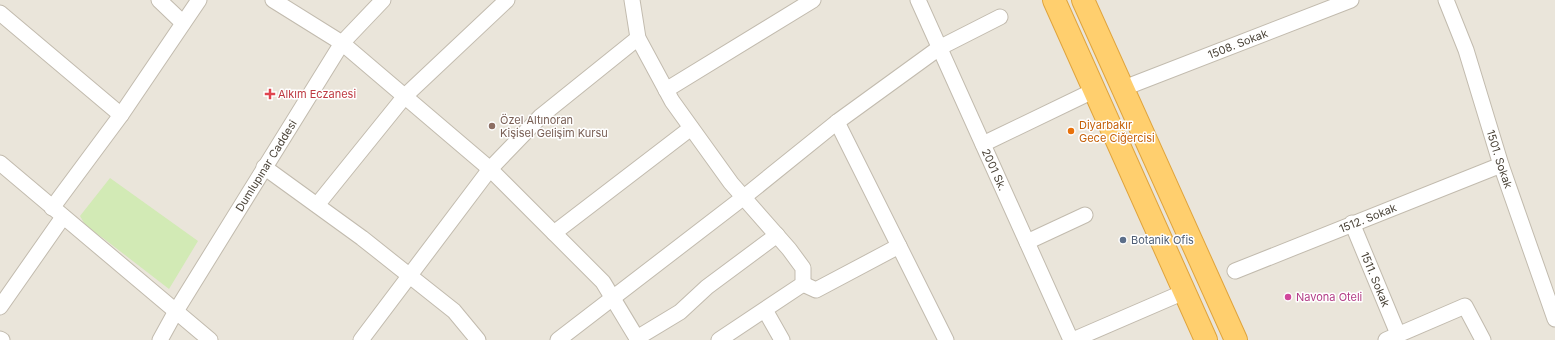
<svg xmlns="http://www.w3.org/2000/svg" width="1555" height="340" viewBox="0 0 1555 340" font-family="Inter,sans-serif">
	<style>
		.residential { fill: #eae5da }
		.green { fill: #d2eab5 }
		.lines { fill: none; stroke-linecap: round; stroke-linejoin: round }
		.street-casing { stroke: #c2bbae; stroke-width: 17 }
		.highway-casing { stroke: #e0a43c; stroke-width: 24 }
		.street { stroke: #fff; stroke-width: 15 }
		.highway { stroke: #ffcf6e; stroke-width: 22 }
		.health-dot { fill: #e0444e; stroke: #fff; stroke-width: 1.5 }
		.education-dot { fill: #8d6e63; stroke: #fff; stroke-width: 1.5 }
		.food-dot { fill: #e8710a; stroke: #fff; stroke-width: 1.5 }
		.service-dot { fill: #5c6f8a; stroke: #fff; stroke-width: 1.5 }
		.hotel-dot { fill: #d1479c; stroke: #fff; stroke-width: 1.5 }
		.labels { text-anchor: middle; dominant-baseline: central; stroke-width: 3; stroke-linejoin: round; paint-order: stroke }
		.street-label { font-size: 11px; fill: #4b4439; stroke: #fff }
		.health-label { font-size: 11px; fill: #be3a42; stroke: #fff; text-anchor: start }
		.education-label { font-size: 11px; fill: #785e54; stroke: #fff; text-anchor: start }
		.food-label { font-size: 11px; fill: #c56008; stroke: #fff; text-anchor: start }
		.service-label { font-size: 11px; fill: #4e5e75; stroke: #fff; text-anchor: start }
		.hotel-label { font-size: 11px; fill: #b23c85; stroke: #fff; text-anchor: start }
	</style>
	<rect width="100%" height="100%" fill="#f6f3ec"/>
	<rect class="residential" x="0" y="0" width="1555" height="340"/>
	<polygon class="green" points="110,178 198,241 169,289 103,238 87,228 80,216"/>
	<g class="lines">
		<defs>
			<g id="street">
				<polyline points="159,0 183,23"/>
				<polyline points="273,0 342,43 490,169 603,282 638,340"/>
				<polyline points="632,0 638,38 672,101 731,183 789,249 803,268 803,284 719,340"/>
				<path id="s1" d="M918,0L1071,340"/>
				<path id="s2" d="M1446,0L1466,50L1501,165L1555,319"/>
				<polyline points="0,13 121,115"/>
				<path id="s3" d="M1124,88L1351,0"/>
				<polyline points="666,90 813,0"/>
				<polyline points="837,122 946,340"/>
				<polyline points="983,144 1095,90"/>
				<polyline points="0,163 210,340"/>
				<polyline points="264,167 362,238 454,311 478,340"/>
				<polyline points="317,205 405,96 507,0"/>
				<polyline points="52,208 121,115 199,0"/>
				<path id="s4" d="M1352,223L1398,334"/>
				<polyline points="554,233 691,128"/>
				<polyline points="1027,242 1085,215"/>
				<path id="s5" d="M1235,271L1501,165"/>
				<polyline points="803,284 816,290 899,246"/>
				<polyline points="0,307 63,217"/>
				<polyline points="765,310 782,340"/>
				<polyline points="637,338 680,312 707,287 777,235"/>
				<polyline points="0,339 2,340"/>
				<path id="s6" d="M160,340L176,311L342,43L383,0"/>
				<polyline points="361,340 490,169 541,116 638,38"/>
				<polyline points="558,340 744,197 837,122 939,48 1000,17"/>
				<polyline points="1073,340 1184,292"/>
				<polyline points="1386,340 1465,306 1483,340"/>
			</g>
			<g id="highway">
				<polyline points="1054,0 1206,340"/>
				<polyline points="1083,0 1236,340"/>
			</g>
		</defs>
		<use href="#street" class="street-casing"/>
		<use href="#highway" class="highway-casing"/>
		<use href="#street" class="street"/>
		<use href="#highway" class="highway"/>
	</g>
	<path class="health-dot" d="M268 88h4v4h4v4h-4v4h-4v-4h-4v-4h4z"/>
	<circle class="education-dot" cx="492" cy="126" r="4"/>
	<circle class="food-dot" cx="1071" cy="131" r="4"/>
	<circle class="service-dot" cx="1123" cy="240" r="4"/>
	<circle class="hotel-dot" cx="1288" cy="297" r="4"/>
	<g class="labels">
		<g class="street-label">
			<text stroke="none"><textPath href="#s3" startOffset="122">1508. Sokak</textPath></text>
			<text stroke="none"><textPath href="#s2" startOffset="168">1501. Sokak</textPath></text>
			<text stroke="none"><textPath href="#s6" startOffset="204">Dumlupınar Caddesi</textPath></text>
			<text stroke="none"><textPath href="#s1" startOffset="186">2001 Sk.</textPath></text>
			<text stroke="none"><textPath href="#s5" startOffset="143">1512. Sokak</textPath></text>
			<text stroke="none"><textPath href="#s4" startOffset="61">1511. Sokak</textPath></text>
		</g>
		<g class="health-label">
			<text x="278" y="94">Alkım Eczanesi</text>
		</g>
		<g class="education-label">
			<text x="500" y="120">Özel Altınoran<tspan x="500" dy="13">Kişisel Gelişim Kursu</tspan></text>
		</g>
		<g class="food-label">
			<text x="1079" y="125">Diyarbakır<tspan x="1079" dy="13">Gece Ciğercisi</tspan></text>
		</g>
		<g class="service-label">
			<text x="1131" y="240">Botanik Ofis</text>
		</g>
		<g class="hotel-label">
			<text x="1296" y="297">Navona Oteli</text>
		</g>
	</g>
</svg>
